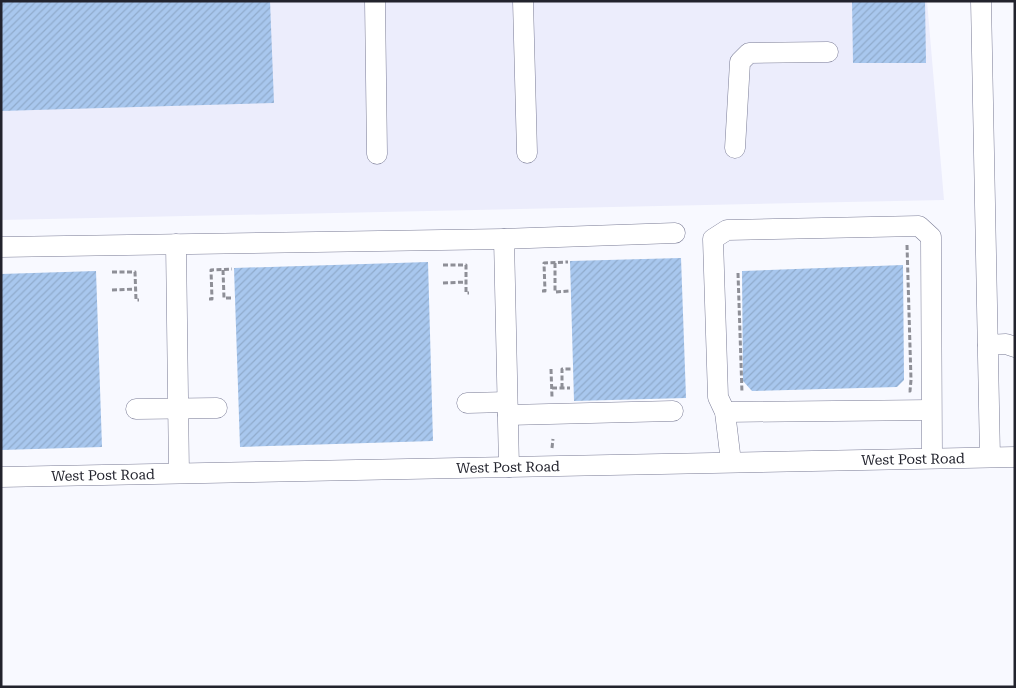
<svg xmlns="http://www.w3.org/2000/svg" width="1016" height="688" viewBox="0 0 1016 688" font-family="'Roboto Serif',serif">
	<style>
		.built { fill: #ecedfc }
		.building { fill: url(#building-hatch) }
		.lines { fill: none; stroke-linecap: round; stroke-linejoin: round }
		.minor-casing { stroke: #7a7c96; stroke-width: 21 }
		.path { stroke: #8e8f97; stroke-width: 3; stroke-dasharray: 5 2.5; stroke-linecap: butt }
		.minor { stroke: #fff; stroke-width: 20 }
		.labels { text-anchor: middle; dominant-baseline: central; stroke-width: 4; stroke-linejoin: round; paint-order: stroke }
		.street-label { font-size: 14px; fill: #22232d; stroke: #fff }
	</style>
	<defs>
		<pattern id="building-hatch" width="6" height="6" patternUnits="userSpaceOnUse" patternTransform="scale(1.25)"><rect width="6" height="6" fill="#a8c7ee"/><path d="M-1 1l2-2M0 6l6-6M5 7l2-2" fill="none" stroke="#90abcc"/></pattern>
	</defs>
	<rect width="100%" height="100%" fill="#f8f9ff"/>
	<polygon class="built" points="1,1 927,1 944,200 1,220"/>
	<g class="building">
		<polygon points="1,1 270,1 274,103 1,111"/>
		<polygon points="852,1 925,1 926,63 853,63"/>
		<polygon points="681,258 686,398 574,401 570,261"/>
		<polygon points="428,262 433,441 240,447 234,268"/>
		<polygon points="903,265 904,380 897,387 752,391 743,381 742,271"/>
		<polygon points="96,271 102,447 1,450 1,274"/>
	</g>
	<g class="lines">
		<defs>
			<g id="minor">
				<polyline points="375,1 377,154"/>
				<polyline points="523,1 527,153"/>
				<polyline points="981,1 990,457"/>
				<polyline points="735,148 740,62 749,53 828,52"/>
				<polyline points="504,239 509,467"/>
				<polyline points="176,244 179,473"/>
				<polyline points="1,247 504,239 675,233"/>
				<polyline points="988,345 1006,344 1015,347"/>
				<polyline points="467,403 507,402"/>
				<polyline points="136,409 217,408"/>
				<polyline points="725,412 931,410"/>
				<polyline points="508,415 673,411"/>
				<polyline points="731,462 725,412 718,397 713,239 727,230 919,226 931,237 932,458"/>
				<polyline points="1,477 1015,457"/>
			</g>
		</defs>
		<use href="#minor" class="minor-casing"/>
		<g class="path">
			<polyline points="907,245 911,380 910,391 907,391"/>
			<polyline points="555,263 555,292 569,291"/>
			<polyline points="443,265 466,265 466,293 469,293"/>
			<polyline points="223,270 224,298 233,298"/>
			<polyline points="112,272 135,272 136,300 139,300"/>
			<polyline points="738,273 742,393"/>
			<polyline points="443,283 466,282"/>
			<polyline points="112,290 136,289"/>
			<polyline points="542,291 545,291 544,263 568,262"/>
			<polyline points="209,299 212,299 211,270 232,269"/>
			<polyline points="551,369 552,397"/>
			<polyline points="552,388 570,388"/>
			<polyline points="562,388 562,369 571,369"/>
			<polyline points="552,448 553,439"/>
		</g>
		<use href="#minor" class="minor"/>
	</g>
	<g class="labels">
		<g class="street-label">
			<text transform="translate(913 459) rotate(-1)">West Post Road</text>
			<text transform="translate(508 467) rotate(-1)">West Post Road</text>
			<text transform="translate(103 475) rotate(-1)">West Post Road</text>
		</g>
	</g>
	<rect width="1016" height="688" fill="none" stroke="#22232d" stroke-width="5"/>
</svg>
